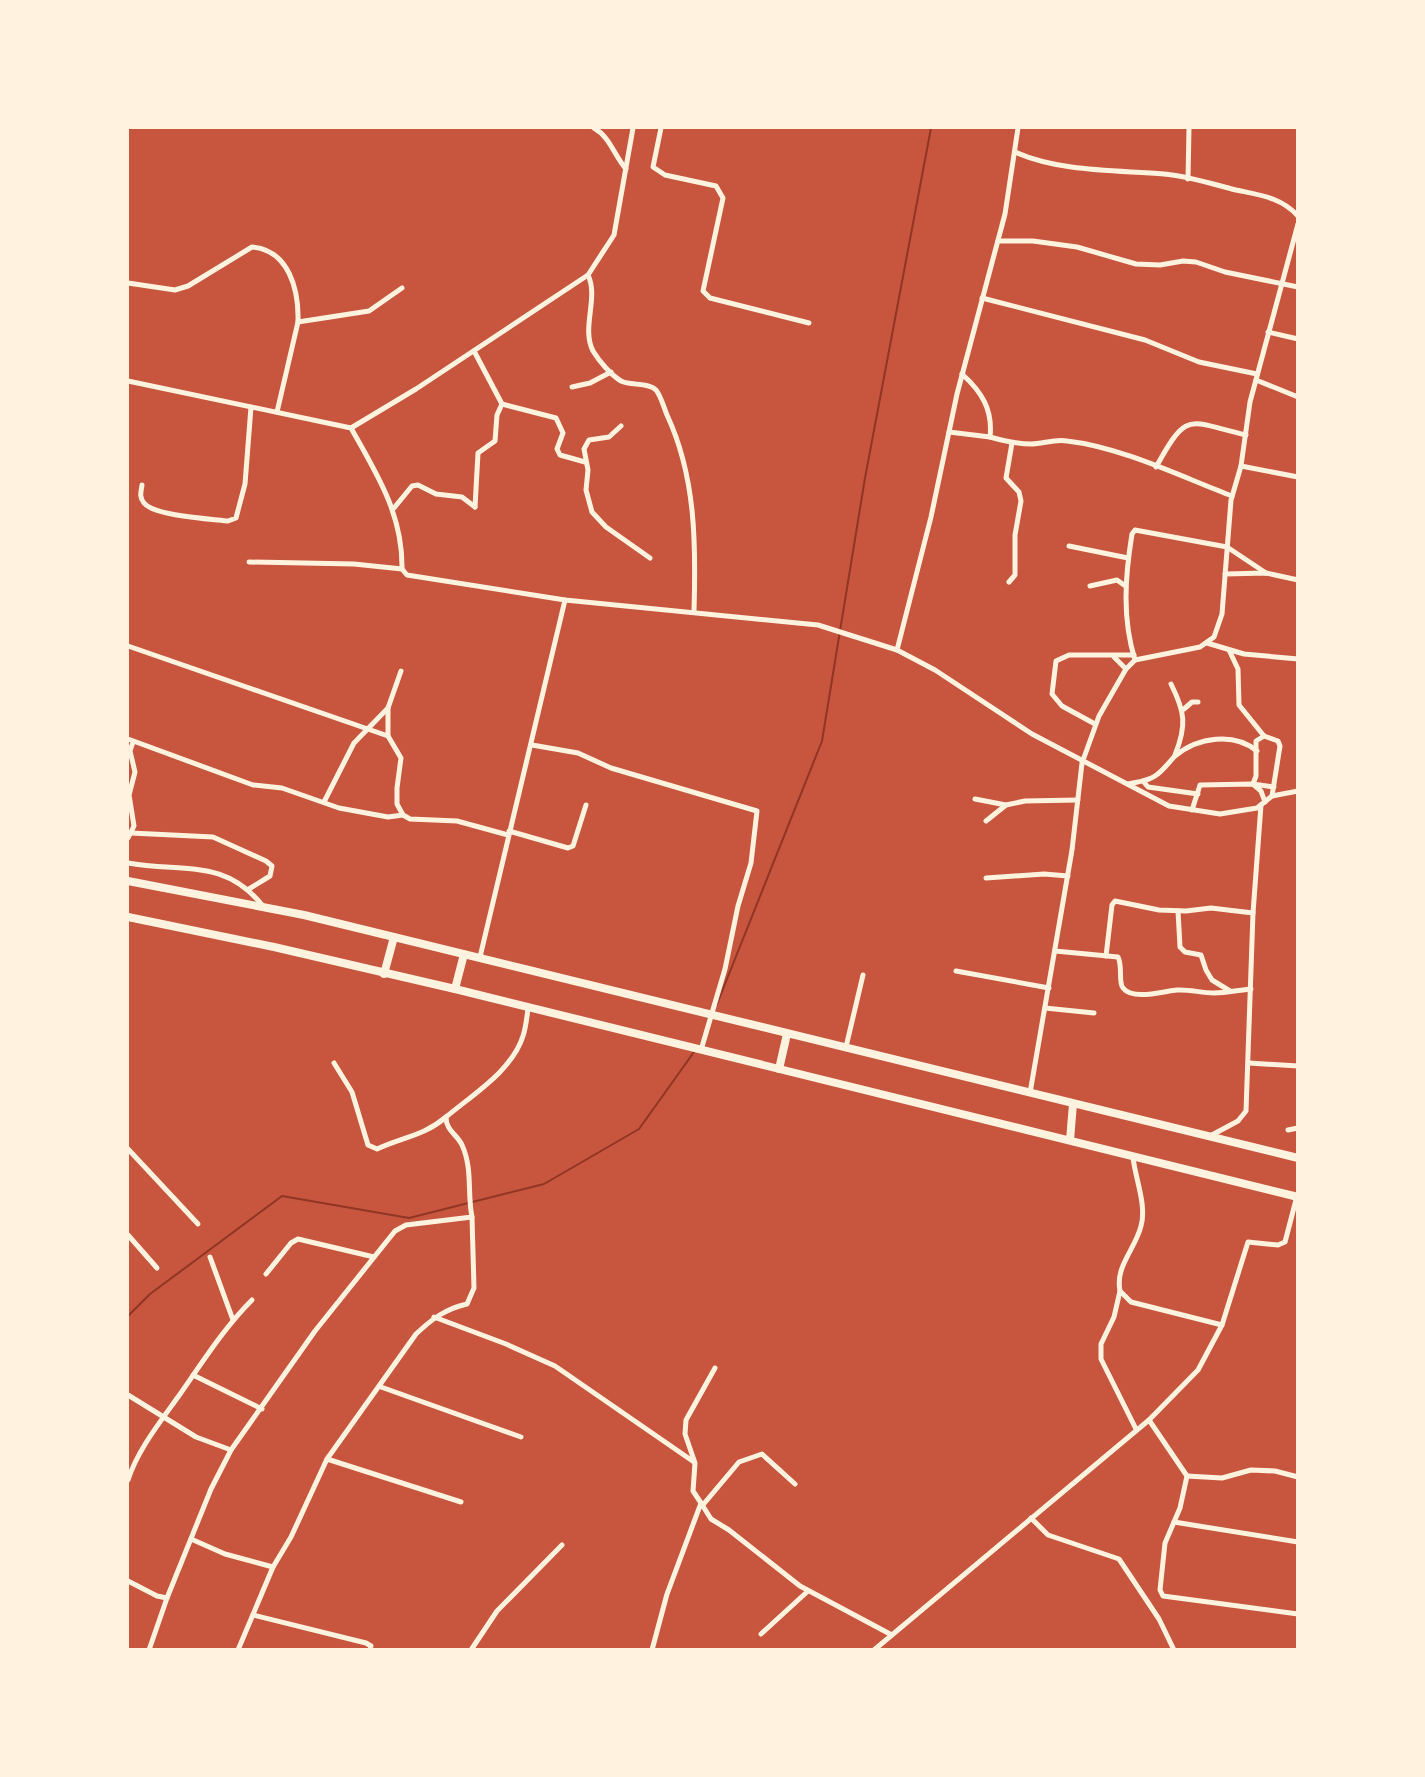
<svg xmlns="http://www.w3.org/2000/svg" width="1425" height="1777" viewBox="0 0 1425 1777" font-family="'Exo 2',sans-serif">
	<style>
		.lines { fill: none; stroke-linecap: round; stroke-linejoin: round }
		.stream { stroke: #8f3625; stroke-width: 2 }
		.minor { stroke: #fff3e0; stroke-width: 5 }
		.trunk { stroke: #fff3e0; stroke-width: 8 }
	</style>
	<rect width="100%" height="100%" fill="#c8553d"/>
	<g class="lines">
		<g class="stream">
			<polyline points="717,1004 822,741 865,478 931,128"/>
			<polyline points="128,1316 150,1294 282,1196 409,1218 544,1184 639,1129 694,1052"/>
		</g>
		<g class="minor">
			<path d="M594,128C610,137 614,155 626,169"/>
			<polyline points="661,128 653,167 665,175 716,186 723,198 703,291 710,298 809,323"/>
			<path d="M1015,152C1060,172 1116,170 1164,174C1188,176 1212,184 1236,190C1259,195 1281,197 1298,216"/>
			<polyline points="1188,179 1189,128"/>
			<polyline points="998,241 1033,241 1077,247 1136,264 1160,265 1183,261 1196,262 1225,272 1298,287"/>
			<path d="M588,275C599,298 581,328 593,351C599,361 611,375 621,381C631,386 648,382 656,390C661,396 664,408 667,415C696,477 696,545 694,611"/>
			<path d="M128,283L175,290L188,286L252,247C289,250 299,290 298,322L277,412"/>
			<polyline points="982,298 1145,340 1199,362 1257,374"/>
			<polyline points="298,322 369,311 402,288"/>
			<polyline points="1268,332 1298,339"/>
			<polyline points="474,351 502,404 556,418 563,433 557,449 560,455 585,462"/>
			<path d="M962,374C982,392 993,410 990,437C1004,441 1016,444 1031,444C1043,444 1054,439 1067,441C1121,447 1182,477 1232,496"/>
			<polyline points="1256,380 1298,397"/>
			<path d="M128,381L351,428C377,474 403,515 402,569L407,575L565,600L818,625L897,650L935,670L1032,734L1169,806L1220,814L1257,808L1272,796L1298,791"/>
			<polyline points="572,387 590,383 611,372"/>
			<polyline points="621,426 609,437 589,440 584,449 588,470 586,490 592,512 606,527 650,558"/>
			<polyline points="351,428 416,389 588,275 614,235 633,128"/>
			<polyline points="949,432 990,437"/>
			<polyline points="1241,466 1298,477"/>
			<path d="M1156,467C1188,410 1186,421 1246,435"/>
			<path d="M142,485C141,492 139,497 144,503C154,516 211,519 228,521L236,518L245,484L251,407"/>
			<polyline points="475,507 478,453 495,441 497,415 502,404"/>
			<polyline points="394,508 412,486 418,485 436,494 462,497 475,507"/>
			<polyline points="1069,546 1128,558"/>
			<polyline points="249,562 354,564 402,569"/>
			<polyline points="1225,574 1266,573 1298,580"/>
			<polyline points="1009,582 1015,575 1015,535 1021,501 1019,492 1006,478 1012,443"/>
			<polyline points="1090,586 1117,580 1124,585"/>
			<polyline points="1207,643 1244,654 1298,659"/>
			<polyline points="128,646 388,736 401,758 397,788 397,804 403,815 410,819 457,821 508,835"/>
			<polyline points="897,650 931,517 957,394 1005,214 1018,128"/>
			<polyline points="1229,650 1238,669 1239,705 1264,736 1278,741 1280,746 1272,796"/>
			<polyline points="1114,657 1126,669"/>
			<path d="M1135,660C1122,618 1125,577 1132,534L1135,530L1227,547L1266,573"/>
			<path d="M1171,684C1185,712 1187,725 1175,755"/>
			<polyline points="388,708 388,736"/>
			<polyline points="1184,709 1192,702 1198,702"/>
			<polyline points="1095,724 1062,706 1052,694 1056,661 1069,655 1134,655"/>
			<polyline points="128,739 253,785 282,788 339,808 388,817 403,815"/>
			<polyline points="532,745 578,753 611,768 757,811 751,863 738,906 725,969 701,1050"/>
			<polyline points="1143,781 1148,787 1198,794"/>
			<path d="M1128,784C1137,782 1148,781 1155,776C1163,771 1168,763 1175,756C1198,737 1234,732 1257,751"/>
			<polyline points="1253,784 1256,776 1256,741 1264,736"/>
			<polyline points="1254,785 1261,791 1265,802"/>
			<polyline points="975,799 1006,805"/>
			<polyline points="324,802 354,743 388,708 401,671"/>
			<polyline points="1192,810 1200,785 1253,784 1274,787"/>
			<polyline points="986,821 1006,805 1025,801 1078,800"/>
			<polyline points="509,831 568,848 573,846 586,805"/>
			<polyline points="131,833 213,837 266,861 272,866 270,876 249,889"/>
			<polyline points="128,838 134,826 129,795 135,772 130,751 133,742"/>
			<path d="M128,863C181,873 224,857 263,906"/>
			<polyline points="986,878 1044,874 1068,876"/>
			<polyline points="1178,911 1180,947 1185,952 1201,955 1206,970 1212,980 1230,991"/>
			<path d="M1055,951L1118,957C1123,967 1118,982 1123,988C1133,1001 1164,991 1177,990C1189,989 1201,993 1214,993C1226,993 1239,990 1251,989"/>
			<polyline points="1106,956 1112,905 1115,901 1159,910 1186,911 1211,908 1253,913"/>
			<polyline points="480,957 565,600"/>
			<polyline points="956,971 1049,988"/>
			<polyline points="1045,1008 1094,1013"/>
			<polyline points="846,1047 863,975"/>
			<path d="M334,1063L352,1092L368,1145L377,1149C402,1137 424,1136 446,1117"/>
			<polyline points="1249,1063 1298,1066"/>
			<polyline points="1030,1093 1072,850 1082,763 1099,716 1126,669 1135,660 1200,647 1214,637 1222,614 1231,500 1241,466 1250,402 1298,224"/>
			<polyline points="1288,1130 1298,1128"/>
			<polyline points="1210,1136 1238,1121 1246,1111 1253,913 1261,805"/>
			<polyline points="128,1149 198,1224"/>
			<path d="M1133,1157C1135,1178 1147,1205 1141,1226C1135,1250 1115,1266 1120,1291L1131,1302L1222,1325"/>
			<polyline points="128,1235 157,1268"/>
			<polyline points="210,1257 233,1320"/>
			<polyline points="266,1274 291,1243 298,1239 374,1257"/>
			<polyline points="1120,1291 1114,1317 1101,1344 1101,1359 1136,1429"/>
			<polyline points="434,1317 506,1344 555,1366 694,1462"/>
			<polyline points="715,1368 686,1420 685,1434 695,1463 693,1491 701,1503 711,1519 729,1530 800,1586 890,1634"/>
			<polyline points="193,1375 262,1409"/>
			<polyline points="381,1387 521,1437"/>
			<polyline points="128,1395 196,1437 231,1450"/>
			<polyline points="1149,1420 1187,1476 1180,1508 1165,1543 1160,1590 1163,1596 1298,1614"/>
			<polyline points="327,1459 461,1502"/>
			<polyline points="1187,1476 1222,1478 1251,1470 1275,1471 1298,1477"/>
			<path d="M128,1480C137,1451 160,1422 178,1397C202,1363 223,1329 252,1300"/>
			<polyline points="702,1506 739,1462 762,1454 795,1484"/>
			<polyline points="1031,1518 1048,1535 1119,1559 1159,1619 1174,1650"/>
			<polyline points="1174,1522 1298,1542"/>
			<path d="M191,1539L225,1554L273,1567L291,1537L327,1459L416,1334C432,1319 445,1309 467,1304L474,1288L472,1217"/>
			<path d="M128,1581L157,1596L167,1598L211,1489L231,1450L315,1331L395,1231L406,1225L472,1217C467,1193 473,1169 462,1145C457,1134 446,1131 446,1117C472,1095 512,1071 523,1036C526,1027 527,1017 528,1008"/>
			<polyline points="253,1615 366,1643 371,1646 370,1650"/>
			<polyline points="761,1634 808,1591"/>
			<polyline points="149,1650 167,1598"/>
			<polyline points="238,1650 273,1567"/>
			<polyline points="471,1650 497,1611 562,1545"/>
			<polyline points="652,1650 667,1594 701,1503"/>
			<polyline points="874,1650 1149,1420 1198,1370 1222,1325 1248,1242 1278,1245 1285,1242 1297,1196"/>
		</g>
		<g class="trunk">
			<polyline points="128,881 304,915 1298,1158"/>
			<polyline points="128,917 274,947 455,989 1298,1197"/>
			<polyline points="384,974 394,937"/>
			<polyline points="455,989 464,954"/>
			<polyline points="779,1069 787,1034"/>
			<polyline points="1070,1140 1073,1104"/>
		</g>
	</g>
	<rect width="1425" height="1777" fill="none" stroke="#fff3e0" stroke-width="258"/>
</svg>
